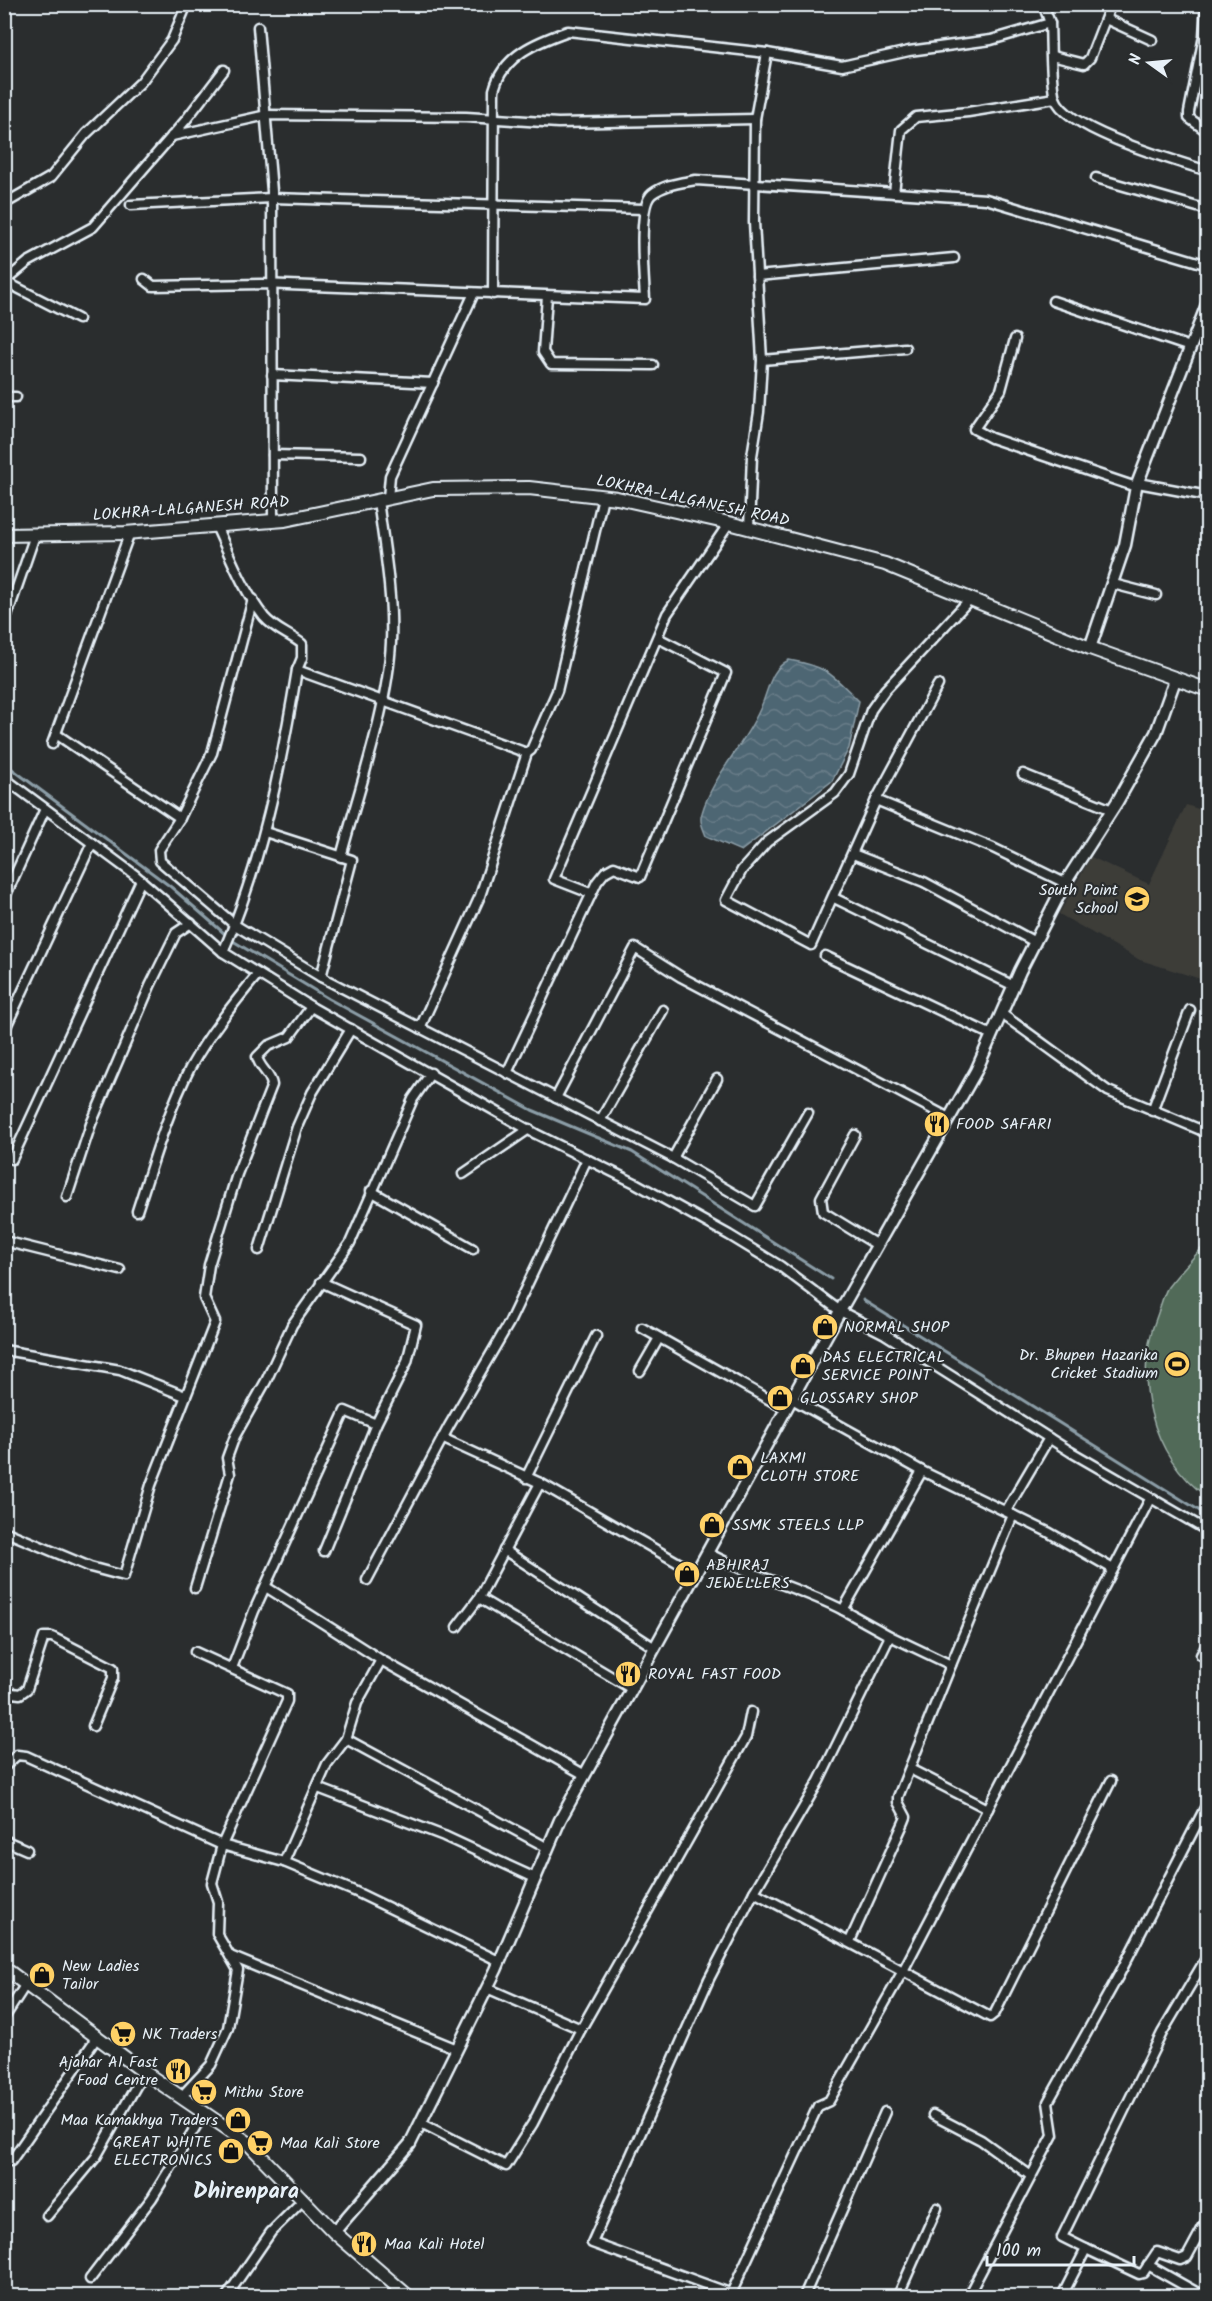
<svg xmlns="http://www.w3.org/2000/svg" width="1212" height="2301" viewBox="0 0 1212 2301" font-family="Kalam,sans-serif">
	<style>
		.built { fill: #3d3d39 }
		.green { fill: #516a58; stroke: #9caea8; stroke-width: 1.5 }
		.water { fill: url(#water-waves); stroke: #8c9ea8; stroke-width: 1.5 }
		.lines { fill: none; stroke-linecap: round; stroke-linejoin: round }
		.stream { stroke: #8c9ea8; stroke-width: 3 }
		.minor-casing { stroke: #e8f1f8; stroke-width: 13 }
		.tertiary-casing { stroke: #e8f1f8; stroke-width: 15 }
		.secondary-casing { stroke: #e8f1f8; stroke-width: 16 }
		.minor { stroke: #2a2d2e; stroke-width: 8 }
		.tertiary { stroke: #2a2d2e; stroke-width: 10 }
		.secondary { stroke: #2a2d2e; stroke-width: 12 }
		.labels { text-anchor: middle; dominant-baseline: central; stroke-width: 4.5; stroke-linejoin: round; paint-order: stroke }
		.street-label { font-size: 16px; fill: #e8f1f8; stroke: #2a2d2e }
		.poi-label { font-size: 16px; fill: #e8f1f8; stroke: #2a2d2e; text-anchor: start }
		.district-label { font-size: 22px; font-weight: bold; fill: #e8f1f8; stroke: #2a2d2e }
	</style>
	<defs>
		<pattern id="water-waves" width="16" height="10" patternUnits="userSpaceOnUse" patternTransform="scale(1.5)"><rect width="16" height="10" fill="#4e6673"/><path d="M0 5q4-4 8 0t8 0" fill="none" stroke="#687c88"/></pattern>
	</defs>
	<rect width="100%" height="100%" fill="#2a2d2e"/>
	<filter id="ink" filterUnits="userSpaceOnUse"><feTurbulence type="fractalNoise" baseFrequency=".0167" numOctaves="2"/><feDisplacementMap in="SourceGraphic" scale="12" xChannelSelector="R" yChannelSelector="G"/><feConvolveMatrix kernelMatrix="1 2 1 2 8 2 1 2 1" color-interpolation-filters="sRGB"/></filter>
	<g filter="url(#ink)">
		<polygon class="built" points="1186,805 1207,812 1207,981 1140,960 1059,914 1091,857 1149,884"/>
		<path class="green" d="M1207,1244V1497C1150,1455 1132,1378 1158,1313C1161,1305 1163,1295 1168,1287C1178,1274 1190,1261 1201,1249Z"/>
		<path class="water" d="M789,660C829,667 831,674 859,701L849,748L832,781L741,851L706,836C703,828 699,821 702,813C713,775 749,739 763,702C769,686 772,668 789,660Z"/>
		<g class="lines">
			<g class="stream">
				<polyline points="4,763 171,887 233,941 329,999 532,1110 632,1152 831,1279"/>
				<polyline points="863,1300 1208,1516"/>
			</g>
			<defs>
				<g id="minor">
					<polyline points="1043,4 1050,23"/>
					<polyline points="1206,4 1204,36 1189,112 1189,118 1208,132"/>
					<polyline points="1106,19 1152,40"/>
					<polyline points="258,27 272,191 273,521"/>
					<polyline points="1052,56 1084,64 1090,58 1111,4"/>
					<polyline points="172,136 267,115 466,117 558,123 755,119"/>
					<polyline points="1096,178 1208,210"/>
					<polyline points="894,193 901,130 916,117 968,112 1055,98"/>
					<polyline points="4,204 51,177 86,134 141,82 172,40 187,4"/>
					<polyline points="131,205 272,198 644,209"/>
					<polyline points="757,276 954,258"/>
					<path d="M144,279L153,286L262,284L645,299C644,278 637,206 652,194C665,184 680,183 696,180L986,199L1208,265"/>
					<polyline points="4,281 78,319"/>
					<polyline points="4,282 28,262 93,227 185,121 224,70"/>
					<path d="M493,294L494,90C503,55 537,42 568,31L767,53L842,66L909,51L991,40L1050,23C1051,42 1050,81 1055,98C1066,130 1176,161 1208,171"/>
					<polyline points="547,296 543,352 551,364 653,365"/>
					<polyline points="1053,301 1190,347"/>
					<polyline points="1015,339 1001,390 974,429 991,438 1136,487"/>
					<polyline points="762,360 905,348"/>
					<polyline points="272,375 433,383"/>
					<polyline points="4,397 16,397"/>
					<polyline points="273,455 361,457"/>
					<polyline points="1138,483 1208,496"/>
					<polyline points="388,498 390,476 474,293"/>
					<path d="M216,526C230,556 243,590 264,617C275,630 290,634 302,644V658L297,670C281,767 262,862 223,952"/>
					<polyline points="749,528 752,456 759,412 762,360 754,222 755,119 767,53"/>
					<polyline points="1113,584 1156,595"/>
					<polyline points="4,625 35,535"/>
					<polyline points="297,670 527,753"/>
					<polyline points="938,685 876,800 811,945 726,900 742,870 767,842 835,793 849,774 871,710 885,690 970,599"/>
					<polyline points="56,734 180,818 212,753 253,599"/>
					<polyline points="52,744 130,532"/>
					<polyline points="1023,774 1112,810"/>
					<polyline points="4,778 135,875 223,952 313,1008 536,1134 635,1183 729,1235 780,1266 840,1311 885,1334 1071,1452 1208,1531"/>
					<polyline points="876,800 993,848 1065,883"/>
					<polyline points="180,818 159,850 160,861 235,925 321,977 352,860 265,832"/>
					<polyline points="853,854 924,882 1035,942"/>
					<path d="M341,857C358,792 388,708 391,642C393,594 384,547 378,500"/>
					<polyline points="590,893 554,879 667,614 729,523"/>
					<polyline points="834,898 1014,986"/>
					<polyline points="4,899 45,809"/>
					<polyline points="825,956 992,1035"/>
					<polyline points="321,977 673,1158 755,1206 808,1113"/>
					<polyline points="1002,1014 1108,1091 1208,1133"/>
					<polyline points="420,1028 480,896 527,753 531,750 557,691 603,497"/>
					<polyline points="4,1031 92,843"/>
					<polyline points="507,1073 597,882 605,872 614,867 640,877 726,673 658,638"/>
					<polyline points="556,1098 635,948 681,977 949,1118"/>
					<polyline points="1152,1111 1190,1010"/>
					<polyline points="600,1121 663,1010"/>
					<polyline points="1202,1131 1208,1116"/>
					<polyline points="855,1135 821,1198 823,1212 877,1245"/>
					<polyline points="673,1158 717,1079"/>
					<polyline points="12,1159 141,880"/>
					<polyline points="463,1174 529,1129"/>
					<polyline points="371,1191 473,1249"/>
					<polyline points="67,1197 91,1124 150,986 176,933 191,923"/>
					<path d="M137,1211C153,1163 167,1113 190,1068C209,1034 233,1004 258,974"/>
					<polyline points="4,1241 120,1270"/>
					<polyline points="259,1250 297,1127 312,1093 351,1029"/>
					<polyline points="321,1282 416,1325 407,1362 376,1424 324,1551"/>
					<polyline points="642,1328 786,1409"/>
					<polyline points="4,1350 120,1370 185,1396"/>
					<polyline points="640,1371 659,1338"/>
					<polyline points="792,1399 922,1471 1048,1532 1113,1569"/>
					<polyline points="442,1438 540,1483 696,1573"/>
					<polyline points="526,1478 596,1336"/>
					<polyline points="540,1483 479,1598 632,1689"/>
					<polyline points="1006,1511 1049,1438"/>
					<path d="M4,1531L90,1567L124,1576L151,1485L215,1322L204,1298L209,1265L237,1174L272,1085C270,1073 260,1069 257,1057L268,1046L289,1037L311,1007"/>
					<polyline points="504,1550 655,1648"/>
					<path d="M708,1553C751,1577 799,1587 843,1610"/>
					<polyline points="367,1580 449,1426 509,1323 587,1159"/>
					<polyline points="266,1587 381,1660 585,1775"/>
					<polyline points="195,1588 230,1474 227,1458 235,1436 266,1381 292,1325 350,1243 413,1099 431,1073"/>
					<polyline points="457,1627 479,1598"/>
					<polyline points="890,1636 843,1610 922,1471"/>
					<polyline points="1201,1655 1208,1643"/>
					<polyline points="232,1668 254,1611 345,1411 376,1424"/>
					<polyline points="4,1692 20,1694 27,1689 44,1637 52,1637 113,1668 113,1678 93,1726"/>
					<polyline points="346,1739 548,1848"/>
					<polyline points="4,1767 17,1755 26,1756 222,1845 284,1862 354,1891 499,1961"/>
					<polyline points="910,1769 988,1809"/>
					<polyline points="318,1788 444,1836 535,1878"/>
					<polyline points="4,1840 27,1850"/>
					<polyline points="284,1862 327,1764 346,1739 357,1703 381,1660"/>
					<polyline points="754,1892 990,2017 995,2013 1111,1781"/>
					<polyline points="850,1941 904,1822 906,1817 898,1802 898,1797 951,1665"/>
					<polyline points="230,1956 457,2049"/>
					<polyline points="4,2018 26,1984"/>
					<polyline points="581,2029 746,1737 751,1712"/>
					<polyline points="181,2097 211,2065 228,2028 238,1970 217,1934 218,1902 212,1883 222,1845 287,1701 287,1694 195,1652"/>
					<polyline points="933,2115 981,2140 1031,2176"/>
					<polyline points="421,2123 506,2166 533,2123 581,2029 487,1988"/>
					<polyline points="11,2161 93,2043 95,2035"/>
					<polyline points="47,2216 96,2157 144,2072"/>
					<polyline points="1086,2249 1139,2274 1143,2273 1157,2252 1180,2260 1187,2257 1208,2218"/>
					<polyline points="1148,2265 1203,2296"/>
					<polyline points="90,2279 152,2198 204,2113"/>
					<polyline points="227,2296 271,2232 303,2200"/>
					<polyline points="730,2296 818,2106 829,2101 904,1969 1150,1499"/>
					<polyline points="738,2296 592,2243 709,1979 754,1892 819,1781 890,1636 951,1665 1013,1515"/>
					<polyline points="804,2296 885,2112"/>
					<polyline points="898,2296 937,2208"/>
					<polyline points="968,2296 1053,2135 1048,2102 1120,1973 1208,1802"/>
					<polyline points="1062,2296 1086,2249 1062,2237 1162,2033 1208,1955"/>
				</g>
				<g id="tertiary">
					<polyline points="1090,648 1125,545 1136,487 1208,302"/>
					<polyline points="334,2232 410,2144 496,1970 560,1820 840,1311 976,1071 1020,971 1065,883 1117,802 1156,733 1175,680"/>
				</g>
				<g id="secondary">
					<polyline points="4,535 125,533 285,520 433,489 529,488 617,498 729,523 885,564 1090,648 1208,690"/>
					<polyline points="4,1968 144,2072 247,2142 334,2232 408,2296"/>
				</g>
			</defs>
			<use href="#minor" class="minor-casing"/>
			<use href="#tertiary" class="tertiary-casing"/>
			<use href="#secondary" class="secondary-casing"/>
			<use href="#minor" class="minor"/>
			<use href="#tertiary" class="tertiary"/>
			<use href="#secondary" class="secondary"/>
		</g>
	</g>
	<defs>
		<symbol id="school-disc" viewBox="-11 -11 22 22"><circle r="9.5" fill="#ffd166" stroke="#2a2d2e"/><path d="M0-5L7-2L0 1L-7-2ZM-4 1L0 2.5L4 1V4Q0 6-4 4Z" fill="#111"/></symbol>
		<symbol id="restaurant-disc" viewBox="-11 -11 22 22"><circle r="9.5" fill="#ffd166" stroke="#2a2d2e"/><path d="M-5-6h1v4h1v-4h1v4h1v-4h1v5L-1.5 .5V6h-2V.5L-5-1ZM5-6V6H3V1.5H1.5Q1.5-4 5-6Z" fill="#111"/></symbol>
		<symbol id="shop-disc" viewBox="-11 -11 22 22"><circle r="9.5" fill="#ffd166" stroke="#2a2d2e"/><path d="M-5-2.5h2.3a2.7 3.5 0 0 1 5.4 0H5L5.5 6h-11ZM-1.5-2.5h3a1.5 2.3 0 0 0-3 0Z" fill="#111"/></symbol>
		<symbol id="stadium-disc" viewBox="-11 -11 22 22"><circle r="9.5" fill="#ffd166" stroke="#2a2d2e"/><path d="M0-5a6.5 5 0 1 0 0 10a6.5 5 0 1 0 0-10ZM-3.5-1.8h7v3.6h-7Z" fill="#111"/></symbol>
		<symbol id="supermarket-disc" viewBox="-11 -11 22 22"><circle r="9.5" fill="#ffd166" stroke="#2a2d2e"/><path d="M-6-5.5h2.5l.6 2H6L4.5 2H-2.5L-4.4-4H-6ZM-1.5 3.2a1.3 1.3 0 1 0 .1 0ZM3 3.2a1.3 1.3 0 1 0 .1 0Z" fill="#111"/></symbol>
	</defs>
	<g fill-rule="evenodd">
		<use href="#school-disc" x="1122" y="884" width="30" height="30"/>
		<use href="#restaurant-disc" x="922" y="1109" width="30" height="30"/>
		<use href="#shop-disc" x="810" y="1312" width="30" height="30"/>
		<use href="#stadium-disc" x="1162" y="1349" width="30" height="30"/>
		<use href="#shop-disc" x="788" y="1351" width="30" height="30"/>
		<use href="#shop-disc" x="765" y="1383" width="30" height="30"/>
		<use href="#shop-disc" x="725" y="1452" width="30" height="30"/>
		<use href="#shop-disc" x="697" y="1510" width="30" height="30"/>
		<use href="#shop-disc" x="672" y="1559" width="30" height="30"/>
		<use href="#restaurant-disc" x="613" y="1659" width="30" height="30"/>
		<use href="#shop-disc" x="27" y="1960" width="30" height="30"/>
		<use href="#supermarket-disc" x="108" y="2019" width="30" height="30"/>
		<use href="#restaurant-disc" x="163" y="2056" width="30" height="30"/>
		<use href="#supermarket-disc" x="189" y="2077" width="30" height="30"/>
		<use href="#shop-disc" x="223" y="2105" width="30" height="30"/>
		<use href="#supermarket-disc" x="245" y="2128" width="30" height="30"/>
		<use href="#shop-disc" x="216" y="2136" width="30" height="30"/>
		<use href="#restaurant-disc" x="349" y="2229" width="30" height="30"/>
	</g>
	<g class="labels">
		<g class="street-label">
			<text transform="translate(693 501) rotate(12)">LOKHRA-LALGANESH ROAD</text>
			<text transform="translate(191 509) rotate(-4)">LOKHRA-LALGANESH ROAD</text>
		</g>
		<g class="poi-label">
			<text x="1118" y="890" text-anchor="end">South Point<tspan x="1118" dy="18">School</tspan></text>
			<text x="956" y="1124">FOOD SAFARI</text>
			<text x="844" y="1327">NORMAL SHOP</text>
			<text x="1158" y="1355" text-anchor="end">Dr. Bhupen Hazarika<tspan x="1158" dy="18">Cricket Stadium</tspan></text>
			<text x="822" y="1357">DAS ELECTRICAL<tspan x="822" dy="18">SERVICE POINT</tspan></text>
			<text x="800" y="1398">GLOSSARY SHOP</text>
			<text x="760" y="1458">LAXMI<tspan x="760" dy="18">CLOTH STORE</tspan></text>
			<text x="732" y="1525">SSMK STEELS LLP</text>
			<text x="706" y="1565">ABHIRAJ<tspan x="706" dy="18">JEWELLERS</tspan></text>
			<text x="648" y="1674">ROYAL FAST FOOD</text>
			<text x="62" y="1966">New Ladies<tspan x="62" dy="18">Tailor</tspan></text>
			<text x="142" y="2034">NK Traders</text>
			<text x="158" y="2062" text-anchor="end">Ajahar A1 Fast<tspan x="158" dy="18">Food Centre</tspan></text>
			<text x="224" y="2092">Mithu Store</text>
			<text x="218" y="2120" text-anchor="end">Maa Kamakhya Traders</text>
			<text x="212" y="2142" text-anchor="end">GREAT WHITE<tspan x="212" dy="18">ELECTRONICS</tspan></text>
			<text x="280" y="2143">Maa Kali Store</text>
			<text x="384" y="2244">Maa Kali Hotel</text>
		</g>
		<g class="district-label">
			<text x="246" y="2192">Dhirenpara</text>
		</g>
	</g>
	<rect width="1212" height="2301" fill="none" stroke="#2a2d2e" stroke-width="24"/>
	<rect x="12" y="12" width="1188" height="2277" fill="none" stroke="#e8f1f8" stroke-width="2" filter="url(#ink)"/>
	<g transform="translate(1149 63) rotate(285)" stroke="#2a2d2e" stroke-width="4.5" paint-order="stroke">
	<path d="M0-4.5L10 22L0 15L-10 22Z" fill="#e8f1f8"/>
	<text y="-9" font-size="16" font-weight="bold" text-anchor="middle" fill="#e8f1f8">N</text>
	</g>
	<path d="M987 2256v9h147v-9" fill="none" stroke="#e8f1f8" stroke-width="3"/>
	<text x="996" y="2256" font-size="18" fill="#e8f1f8" stroke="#2a2d2e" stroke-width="4.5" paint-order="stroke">100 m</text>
</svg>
